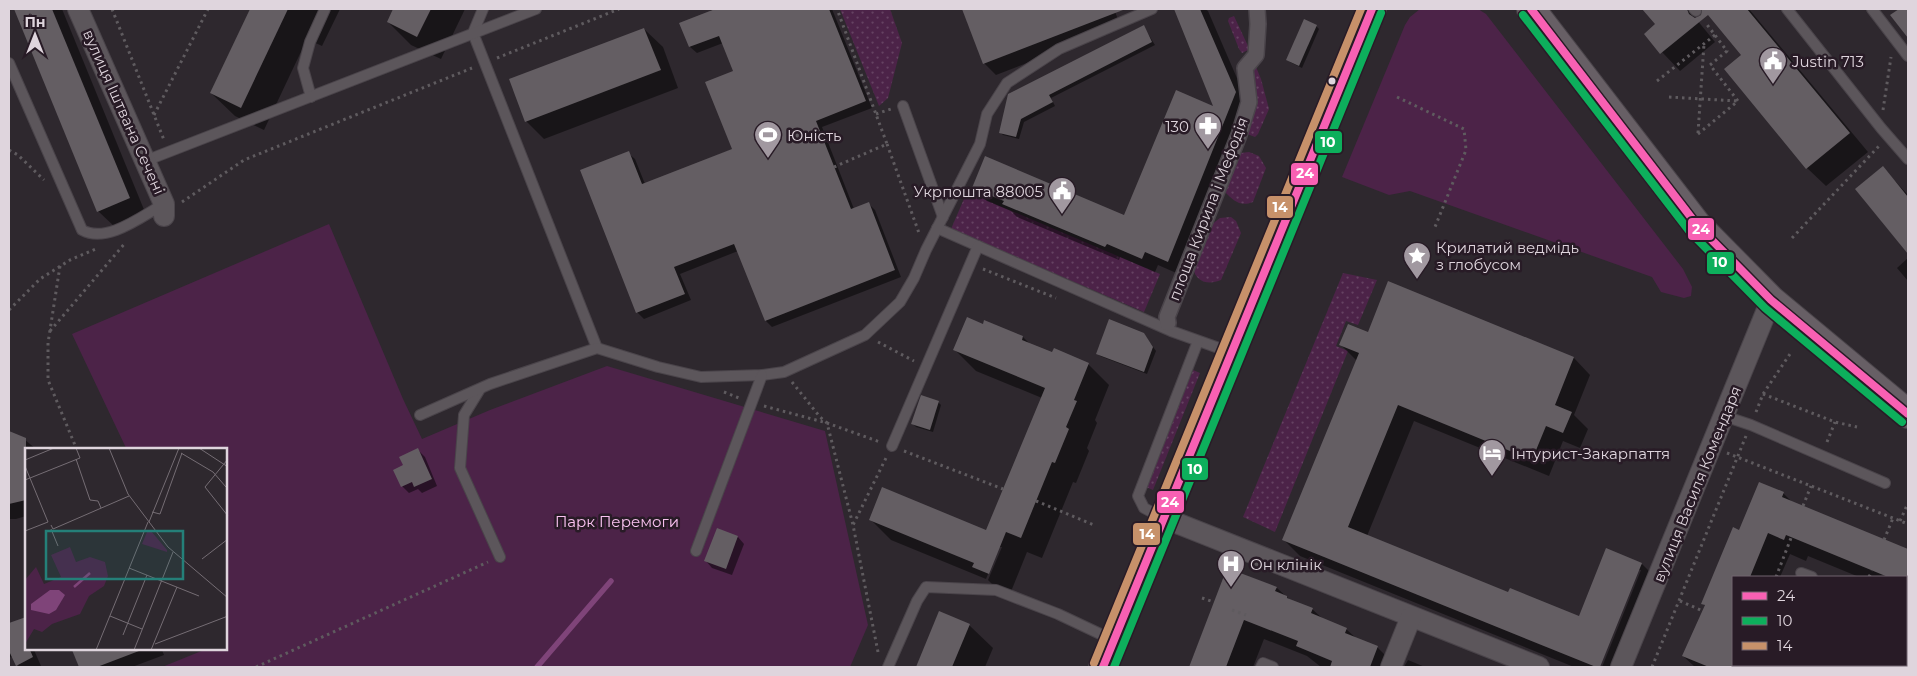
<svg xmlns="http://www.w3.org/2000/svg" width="1917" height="676" viewBox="0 0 1917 676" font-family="Montserrat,sans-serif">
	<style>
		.grass { fill: url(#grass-dots) }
		.park { fill: #4c2348 }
		.shadow { fill: #0007 }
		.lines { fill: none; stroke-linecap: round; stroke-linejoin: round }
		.stream { stroke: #7f4479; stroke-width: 5.5 }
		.building { fill: #645e63 }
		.service-casing { stroke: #4a444a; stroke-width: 12 }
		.pedestrian-casing { stroke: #4a444a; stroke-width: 18 }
		.minor-casing { stroke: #4a444a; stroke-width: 22 }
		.secondary-casing { stroke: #4a444a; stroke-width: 30 }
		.path { stroke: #5f5b5f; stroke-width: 3; stroke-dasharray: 2.5 4; stroke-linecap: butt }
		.service { stroke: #5c565b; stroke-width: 10 }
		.pedestrian { stroke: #5c565b; stroke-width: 15 }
		.minor { stroke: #5c565b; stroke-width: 20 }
		.secondary { stroke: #675f65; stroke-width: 28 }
		.bus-1-casing { stroke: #281b26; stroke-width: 11 }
		.bus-2-casing { stroke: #281b26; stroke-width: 11 }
		.bus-3-casing { stroke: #281b26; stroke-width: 11 }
		.bus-1 { stroke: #f860b3; stroke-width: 8 }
		.bus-2 { stroke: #0daf5c; stroke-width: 8 }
		.bus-3 { stroke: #c7916a; stroke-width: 8 }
		.bus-dot { fill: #dfd5dd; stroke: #281b26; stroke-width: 2 }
		.labels { text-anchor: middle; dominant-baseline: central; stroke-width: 5; stroke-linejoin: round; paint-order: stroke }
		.poi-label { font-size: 15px; fill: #dfd5dd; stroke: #281b26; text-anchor: start }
		.street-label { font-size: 15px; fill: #dfd5dd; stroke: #281b26 }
		.park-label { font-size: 15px; fill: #fac2f1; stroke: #281b26 }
		.inset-river { fill: none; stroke: #7f4479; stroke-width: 2.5 }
		.inset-road { fill: none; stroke: #756d74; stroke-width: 1 }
		.view { fill: #248079; fill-opacity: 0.15; stroke: #248079; stroke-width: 2.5 }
		.inset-edge { fill: none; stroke: #dfd5dd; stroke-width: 2.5 }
		.line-badge { stroke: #281b26; stroke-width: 2 }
		.badge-label { font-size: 14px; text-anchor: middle; font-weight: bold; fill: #fff }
	</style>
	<defs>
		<pattern id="grass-dots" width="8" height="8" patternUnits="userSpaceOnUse" patternTransform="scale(1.25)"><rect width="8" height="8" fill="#4c2348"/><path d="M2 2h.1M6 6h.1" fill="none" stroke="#654262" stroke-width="1.8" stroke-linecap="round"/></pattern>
	</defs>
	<rect width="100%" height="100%" fill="#2e282e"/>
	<g class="grass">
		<polygon points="840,9 890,9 902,43 888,98 879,106"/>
		<polygon points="1234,16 1248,46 1248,50 1242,53 1239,49 1228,21 1229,18"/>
		<polygon points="1256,67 1261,79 1269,109 1258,134 1255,137 1247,134 1253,118 1249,70"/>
		<path d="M1249,152L1259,156L1266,168L1253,202C1240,207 1234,201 1225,192L1241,153Z"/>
		<polygon points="967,192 1160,274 1144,312 951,229"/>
		<path d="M1231,217L1236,221L1241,233L1221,280C1209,285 1196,283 1193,268L1211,225L1220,218Z"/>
		<polygon points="1343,273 1377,280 1358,325 1346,321 1336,346 1348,351 1275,532 1243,517"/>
		<polygon points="1193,370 1200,373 1153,490 1146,487"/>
	</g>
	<g class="park">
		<polygon points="1420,9 1478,9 1486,14 1683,269 1692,287 1691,296 1684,298 1661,292 1652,277 1410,191 1389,195 1342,177 1405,25 1410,17"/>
		<polygon points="329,224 403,399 422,439 490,410 607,366 825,431 868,625 850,667 162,667 204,650 226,650 226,450 127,450 72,334"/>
	</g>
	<g class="shadow">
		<polygon points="15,9 62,9 147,217 117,229 98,211"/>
		<polygon points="251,9 340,9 322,46 307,39 264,130 235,116 211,93"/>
		<polygon points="394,9 465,9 441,59 411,45 388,22"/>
		<polygon points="710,9 832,9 872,108 822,127 854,209 868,203 875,210 901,277 772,327 766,321 738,251 680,274 691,300 644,319 637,312 628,153 635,159 645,184 733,149 735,71 723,43 697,53 690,47 681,23 711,12"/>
		<polygon points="963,9 1125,9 1115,12 1121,26 996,75 984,63"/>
		<polygon points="1176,9 1205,9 1208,11 1249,106 1181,275 1158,265 1155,272 1120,257 1119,260 1017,217 1011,211 987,201 974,188 1125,216 1216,108"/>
		<polygon points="1644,9 1688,9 1715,42 1680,71 1645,34 1657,24"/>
		<polygon points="1705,9 1749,9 1868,152 1826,186 1807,168 1726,69 1743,55"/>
		<polygon points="1143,26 1155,45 1051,98 1055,106 1024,122 1019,139 1003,135 1000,132 1009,95"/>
		<polygon points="1316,26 1319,29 1302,68 1290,62 1287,59"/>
		<polygon points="644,29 663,47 678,88 544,139 526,121"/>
		<polygon points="1883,168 1908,195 1908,252 1856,189"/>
		<polygon points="1908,258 1908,281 1897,268"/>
		<polygon points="1389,283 1574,358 1590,375 1574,415 1588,429 1580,448 1563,441 1549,476 1414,421 1367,536 1509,593 1579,617 1642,564 1658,580 1623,667 1602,667 1641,570 1638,570 1599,667 1574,667 1300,556 1284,540 1357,361 1341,345 1368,334"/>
		<polygon points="984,325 1023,337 1030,344 1053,354 1088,364 1109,385 1095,420 1097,423 1087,448 1089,451 1076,483 1073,482 1042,558 1027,552 1010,594 995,587 987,579 988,580 1002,547 999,547 986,579 891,540 870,519 987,532 1042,398 976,371 955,350"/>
		<polygon points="1144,334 1156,351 1147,374 1100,356 1097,353"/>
		<polygon points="938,402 941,405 933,432 916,427 913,424"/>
		<polygon points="9,432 24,439 37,450 26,450 26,516 16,519 9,519"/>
		<polygon points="418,450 425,457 437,486 422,493 418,489 409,493 402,486"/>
		<polygon points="1783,493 1794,504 1908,551 1908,667 1866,667 1867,665 1906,665 1906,577 1859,577 1808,556 1806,561 1790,554 1780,577 1733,577 1733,665 1775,665 1782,667 1695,667 1683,656 1706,607 1703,603 1740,532"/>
		<polygon points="738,537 744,544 732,575 712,568 706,561"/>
		<polygon points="1228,569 1277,588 1290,600 1312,609 1323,619 1346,629 1356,638 1377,647 1397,667 1321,667 1307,656 1264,639 1253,667 1189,667"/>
		<polygon points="940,613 969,625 993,648 985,667 917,667"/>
		<polygon points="26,618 26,650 34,650 41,666 38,667 19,667 13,656 9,658 9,625"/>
		<polygon points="74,650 162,650 164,655 132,667 81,667"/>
		<polygon points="1408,660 1425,667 1404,667"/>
	</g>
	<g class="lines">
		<polyline class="stream" points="537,667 611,581"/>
	</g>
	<g class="building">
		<polygon points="14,9 52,9 130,198 97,212"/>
		<polygon points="250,9 288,9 241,108 210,93"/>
		<polygon points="393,9 431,9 417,37 387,22"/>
		<polygon points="715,9 829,9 866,101 816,121 851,209 869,202 895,270 765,321 734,244 674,267 685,294 636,313 580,170 629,151 642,184 732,149 705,82 733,71 719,36 689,47 679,23"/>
		<polygon points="962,9 1122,9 1123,10 983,64"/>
		<polygon points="1174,9 1200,9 1236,92 1168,262 1145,252 1142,259 1107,244 1105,247 1002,204 1004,201 972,188 985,156 1124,215 1176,90 1213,106"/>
		<polygon points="1642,9 1687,9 1689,14 1695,18 1701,15 1702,9 1747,9 1850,133 1806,169 1724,69 1741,55 1708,15 1660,54 1644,34 1655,24"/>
		<polygon points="1899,9 1908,9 1908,38 1890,15"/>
		<polygon points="1304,19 1317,25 1299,66 1286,60"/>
		<polygon points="1144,25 1152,42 1049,95 1053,102 1021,119 1016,137 999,133 1008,94"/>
		<polygon points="644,28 661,70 525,122 509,79"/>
		<polygon points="1883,166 1908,197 1908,254 1855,189"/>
		<polygon points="1388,281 1574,357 1555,405 1572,412 1563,433 1546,426 1532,460 1398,405 1348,527 1508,592 1510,588 1579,616 1606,548 1642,563 1600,667 1596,667 1282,540 1359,353 1339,345 1348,324 1368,332"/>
		<polygon points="967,317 983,324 984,320 1023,336 1022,340 1052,352 1054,348 1089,363 1074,400 1077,401 1066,427 1069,429 1055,463 1052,462 1021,538 1006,532 989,574 972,567 974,563 869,520 882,487 986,530 1045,388 953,350"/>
		<polygon points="1109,319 1144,333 1153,347 1144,372 1096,354"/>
		<polygon points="921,395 939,401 930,430 911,424"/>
		<polygon points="9,431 26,438 26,500 9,504"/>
		<polygon points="418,448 432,479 414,487 412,482 401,487 393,470 403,465 399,457"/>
		<polygon points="1759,482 1784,492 1782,497 1908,549 1908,577 1888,577 1786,535 1784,540 1768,533 1750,577 1733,577 1733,667 1709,667 1682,656 1705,605 1701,604 1733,527 1739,530"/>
		<polygon points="717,528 738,536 726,569 704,561"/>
		<polygon points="1227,568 1277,587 1275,591 1287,596 1287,598 1313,608 1311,613 1347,628 1345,633 1378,646 1370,667 1330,667 1332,661 1296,646 1298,641 1244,620 1226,667 1189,667"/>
		<polygon points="939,611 970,624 952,667 916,667"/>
		<polygon points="26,617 26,650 30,650 33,657 16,666 9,651 9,623"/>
		<polygon points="72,650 139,650 139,651 97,667 79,667"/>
	</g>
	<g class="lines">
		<defs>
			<g id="service">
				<polyline points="483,9 473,33 597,348"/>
				<polyline points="1694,9 1696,11"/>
				<polyline points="1787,9 1881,128 1908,159"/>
				<polyline points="1872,9 1908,56"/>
				<path d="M9,63L82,230C107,244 142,216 164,204"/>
				<polyline points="311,97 303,68 310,42 325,9"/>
				<polyline points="903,106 943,217"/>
				<polyline points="145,161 536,9"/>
				<polyline points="937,228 1171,331 1230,352"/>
				<polyline points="480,389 464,415 460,468 500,557"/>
				<polyline points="420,415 490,384 597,348 658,367 701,377 762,375 784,372 865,335 900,302 914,278 926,250 980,144 987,114 1007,83 1059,49 1152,9"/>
				<polyline points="1724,416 1751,425 1885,483"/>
				<polyline points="892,446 978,246"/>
				<polyline points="1163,518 1144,508 1138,496 1198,341"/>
				<polyline points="696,551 762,375"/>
				<polyline points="1801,573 1812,577"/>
				<polyline points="888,667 917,601 926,587 996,590 1058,614 1113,640"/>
				<polyline points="1261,667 1263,663 1273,667"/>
				<polyline points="1825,667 1826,665"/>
			</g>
			<polyline id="pedestrian" points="1168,323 1167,317 1239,135 1249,102 1245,68 1256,55 1258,24 1257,9"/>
			<g id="minor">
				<polyline points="78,9 164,204 164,216"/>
				<polyline points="1164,518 1539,667"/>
				<polyline points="1391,667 1411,617"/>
				<polyline points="1621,667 1771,300"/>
			</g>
			<g id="secondary">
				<polyline points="1531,9 1697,225 1771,300 1908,414"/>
				<polyline points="1103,667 1372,9"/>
			</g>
		</defs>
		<use href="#service" class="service-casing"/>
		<use href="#pedestrian" class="pedestrian-casing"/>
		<use href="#minor" class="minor-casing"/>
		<use href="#secondary" class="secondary-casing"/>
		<g class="path">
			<polyline points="112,9 164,140"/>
			<polyline points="497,58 619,9"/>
			<polyline points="1657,81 1715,35"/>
			<polyline points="1397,97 1464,129 1466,150 1435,227"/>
			<polyline points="1669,97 1738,101"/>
			<polyline points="1883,110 1891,57"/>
			<polyline points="876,114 891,109"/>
			<polyline points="154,115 208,9"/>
			<polyline points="1698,133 1704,44"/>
			<polyline points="1698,134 1738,101 1710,65 1727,51 1705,22"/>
			<polyline points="887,144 919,233"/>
			<polyline points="9,150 18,155 44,180"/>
			<polyline points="834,167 887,144 837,9"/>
			<polyline points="182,202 244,160 472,68"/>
			<polyline points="1792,238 1879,146"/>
			<polyline points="60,266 48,343 48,380 77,450"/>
			<polyline points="983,269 1056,298"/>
			<polyline points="9,310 40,279 70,260 98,248"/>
			<polyline points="50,331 126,242"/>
			<polyline points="878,342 914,361"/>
			<polyline points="792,382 820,417 827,423 853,525"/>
			<polyline points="724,392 739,398"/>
			<polyline points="1763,394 1835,422 1857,427"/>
			<polyline points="764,406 827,423 880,442"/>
			<polyline points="1756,412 1763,394 1792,351"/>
			<polyline points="1827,442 1835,422"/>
			<polyline points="904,451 1003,489"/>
			<polyline points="1727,453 1908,524"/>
			<polyline points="1036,501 1094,525"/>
			<polyline points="1803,506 1811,486"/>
			<polyline points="1900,521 1908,503"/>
			<polyline points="1884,540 1893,518"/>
			<polyline points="1776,577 1791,538"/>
			<polyline points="1869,577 1872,571"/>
			<polyline points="1202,598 1214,602"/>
			<polyline points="1680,601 1703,611"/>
			<polyline points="1232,610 1246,615"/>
			<polyline points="878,652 853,525 886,458"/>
			<polyline points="256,667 488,562"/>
			<polyline points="1652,667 1746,436"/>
			<polyline points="1739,667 1740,665"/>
		</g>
		<use href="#service" class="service"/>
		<use href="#pedestrian" class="pedestrian"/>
		<use href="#minor" class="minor"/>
		<use href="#secondary" class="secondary"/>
		<defs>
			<g id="bus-1">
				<polyline points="1531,9 1697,225 1771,300 1908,414"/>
				<polyline points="1103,667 1372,9"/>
			</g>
			<g id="bus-2">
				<polyline points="1523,15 1690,232 1765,308 1902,422"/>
				<polyline points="1114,667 1381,13"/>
			</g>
			<polyline id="bus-3" points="1094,663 1361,9"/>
		</defs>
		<use href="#bus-1" class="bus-1-casing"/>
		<use href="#bus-2" class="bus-2-casing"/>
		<use href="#bus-3" class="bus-3-casing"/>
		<use href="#bus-1" class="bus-1"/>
		<use href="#bus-2" class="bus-2"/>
		<use href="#bus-3" class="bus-3"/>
	</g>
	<defs>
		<symbol id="civic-pin" viewBox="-11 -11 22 30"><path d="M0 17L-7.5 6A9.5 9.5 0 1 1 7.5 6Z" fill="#a198a0" stroke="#281b26"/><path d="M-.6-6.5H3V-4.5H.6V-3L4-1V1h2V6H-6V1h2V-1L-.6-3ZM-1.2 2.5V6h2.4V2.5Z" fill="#fff"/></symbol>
		<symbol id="pharmacy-pin" viewBox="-11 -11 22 30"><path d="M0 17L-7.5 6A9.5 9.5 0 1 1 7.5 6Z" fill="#a198a0" stroke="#281b26"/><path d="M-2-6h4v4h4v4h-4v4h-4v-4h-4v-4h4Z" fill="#fff"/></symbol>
		<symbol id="stadium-pin" viewBox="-11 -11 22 30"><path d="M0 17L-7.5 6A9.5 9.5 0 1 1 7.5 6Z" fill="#a198a0" stroke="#281b26"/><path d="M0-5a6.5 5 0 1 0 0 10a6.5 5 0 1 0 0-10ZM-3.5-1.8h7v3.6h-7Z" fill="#fff"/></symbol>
		<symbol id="sight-pin" viewBox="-11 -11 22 30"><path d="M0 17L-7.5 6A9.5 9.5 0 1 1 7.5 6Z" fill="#a198a0" stroke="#281b26"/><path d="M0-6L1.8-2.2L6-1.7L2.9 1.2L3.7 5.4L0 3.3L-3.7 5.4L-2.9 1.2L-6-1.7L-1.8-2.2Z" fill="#fff"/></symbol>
		<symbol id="hotel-pin" viewBox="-11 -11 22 30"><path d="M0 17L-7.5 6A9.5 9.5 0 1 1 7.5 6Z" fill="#a198a0" stroke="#281b26"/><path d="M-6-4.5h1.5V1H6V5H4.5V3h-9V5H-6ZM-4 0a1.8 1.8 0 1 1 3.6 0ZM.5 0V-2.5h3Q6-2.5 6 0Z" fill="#fff"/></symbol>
		<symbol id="hospital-pin" viewBox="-11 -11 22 30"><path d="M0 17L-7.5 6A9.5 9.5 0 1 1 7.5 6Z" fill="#a198a0" stroke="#281b26"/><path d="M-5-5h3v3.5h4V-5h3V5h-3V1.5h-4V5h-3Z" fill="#fff"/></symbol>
	</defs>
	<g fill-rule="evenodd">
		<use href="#civic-pin" x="1757" y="45" width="32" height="43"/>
		<use href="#pharmacy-pin" x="1192" y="110" width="32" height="43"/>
		<use href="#stadium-pin" x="752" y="119" width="32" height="43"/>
		<use href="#civic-pin" x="1046" y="175" width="32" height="43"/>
		<use href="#sight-pin" x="1401" y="240" width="32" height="43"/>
		<use href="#hotel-pin" x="1476" y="437" width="32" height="43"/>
		<use href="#hospital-pin" x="1215" y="548" width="32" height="43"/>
	</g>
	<circle class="bus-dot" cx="1332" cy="81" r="4.5"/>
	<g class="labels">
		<g class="poi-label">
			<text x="1792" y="61">Justin 713</text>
			<text x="1189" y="126" text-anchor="end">130</text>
			<text x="787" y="135">Юність</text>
			<text x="1043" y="191" text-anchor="end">Укрпошта 88005</text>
			<text x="1436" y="247">Крилатий ведмідь<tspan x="1436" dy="17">з глобусом</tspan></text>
			<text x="1511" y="453">Інтурист-Закарпаття</text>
			<text x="1250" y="564">Он клінік</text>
		</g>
		<g class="street-label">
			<text transform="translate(124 112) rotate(66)">вулиця Іштвана Сечені</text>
			<text transform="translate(1208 209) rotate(-69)">площа Кирила і Мефодія</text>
			<text transform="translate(1697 484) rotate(-68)">вулиця Василя Комендаря</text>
		</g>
		<g class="park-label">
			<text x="617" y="521">Парк Перемоги</text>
		</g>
	</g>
	<g transform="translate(25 448)">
		<rect width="202" height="202" fill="#2e282e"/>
		<path d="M126,83L142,102V104L117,96L122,84ZM45,99L51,114L65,109L80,114L83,128L79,138L64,148L55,166L27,176L17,184L9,181L0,196V132L11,119L19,136L36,129L26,107Z" fill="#4c2348"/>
		<path d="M25,142H34L40,147L31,162L24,166L6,162V156Z" fill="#7f4479"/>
		<path class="inset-river" d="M49,139L65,125"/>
		<path class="inset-road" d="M84,0L103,46L143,99L203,150M174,0L203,19M156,5L188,24L201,39M51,11L65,52L73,53L76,60M203,11L180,39L203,68M0,12L29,0M0,18L23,74M0,32L55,10L51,0M127,64L135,66L157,5M124,74L154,0M26,77L28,81L104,48M26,81L33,98M0,83L23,74M177,111L203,91M104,120L174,148M85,168L117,181M98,187L122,127M130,196L203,168M71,202L123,74M109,202L148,104M126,202L152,139"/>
		<path class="view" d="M21,83H158V131H21Z"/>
		<rect width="202" height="202" class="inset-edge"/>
	</g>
	<g class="line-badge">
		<rect x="1314" y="130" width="29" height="24" rx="5" fill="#0daf5c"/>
		<rect x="1290" y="162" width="29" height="24" rx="5" fill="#f860b3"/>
		<rect x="1266" y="195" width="28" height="24" rx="5" fill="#c7916a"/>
		<rect x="1687" y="217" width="28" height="24" rx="5" fill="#f860b3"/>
		<rect x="1706" y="251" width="29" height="24" rx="5" fill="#0daf5c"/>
		<rect x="1181" y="457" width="28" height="24" rx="5" fill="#0daf5c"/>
		<rect x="1156" y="490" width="29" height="24" rx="5" fill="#f860b3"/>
		<rect x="1132" y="522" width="29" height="24" rx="5" fill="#c7916a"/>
	</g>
	<g class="badge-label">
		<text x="1328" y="147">10</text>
		<text x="1305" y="178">24</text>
		<text x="1280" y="212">14</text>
		<text x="1701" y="234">24</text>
		<text x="1720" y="267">10</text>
		<text x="1195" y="474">10</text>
		<text x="1170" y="507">24</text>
		<text x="1147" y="539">14</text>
	</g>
	<rect width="1917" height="676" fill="none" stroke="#dfd5dd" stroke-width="20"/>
	<rect x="1732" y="576" width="175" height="90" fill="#281b26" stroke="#71656f"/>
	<rect x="1742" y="592" width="25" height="8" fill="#f860b3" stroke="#71656f"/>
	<text x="1777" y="601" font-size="15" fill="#dfd5dd">24</text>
	<rect x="1742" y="617" width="25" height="8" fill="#0daf5c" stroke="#71656f"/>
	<text x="1777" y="626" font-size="15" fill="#dfd5dd">10</text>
	<rect x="1742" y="642" width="25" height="8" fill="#c7916a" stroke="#71656f"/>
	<text x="1777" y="651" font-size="15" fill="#dfd5dd">14</text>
	<g transform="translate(35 35)" stroke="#281b26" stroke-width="4" paint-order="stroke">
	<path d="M0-4L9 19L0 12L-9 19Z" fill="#dfd5dd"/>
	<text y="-8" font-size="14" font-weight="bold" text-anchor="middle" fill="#dfd5dd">Пн</text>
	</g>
</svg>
